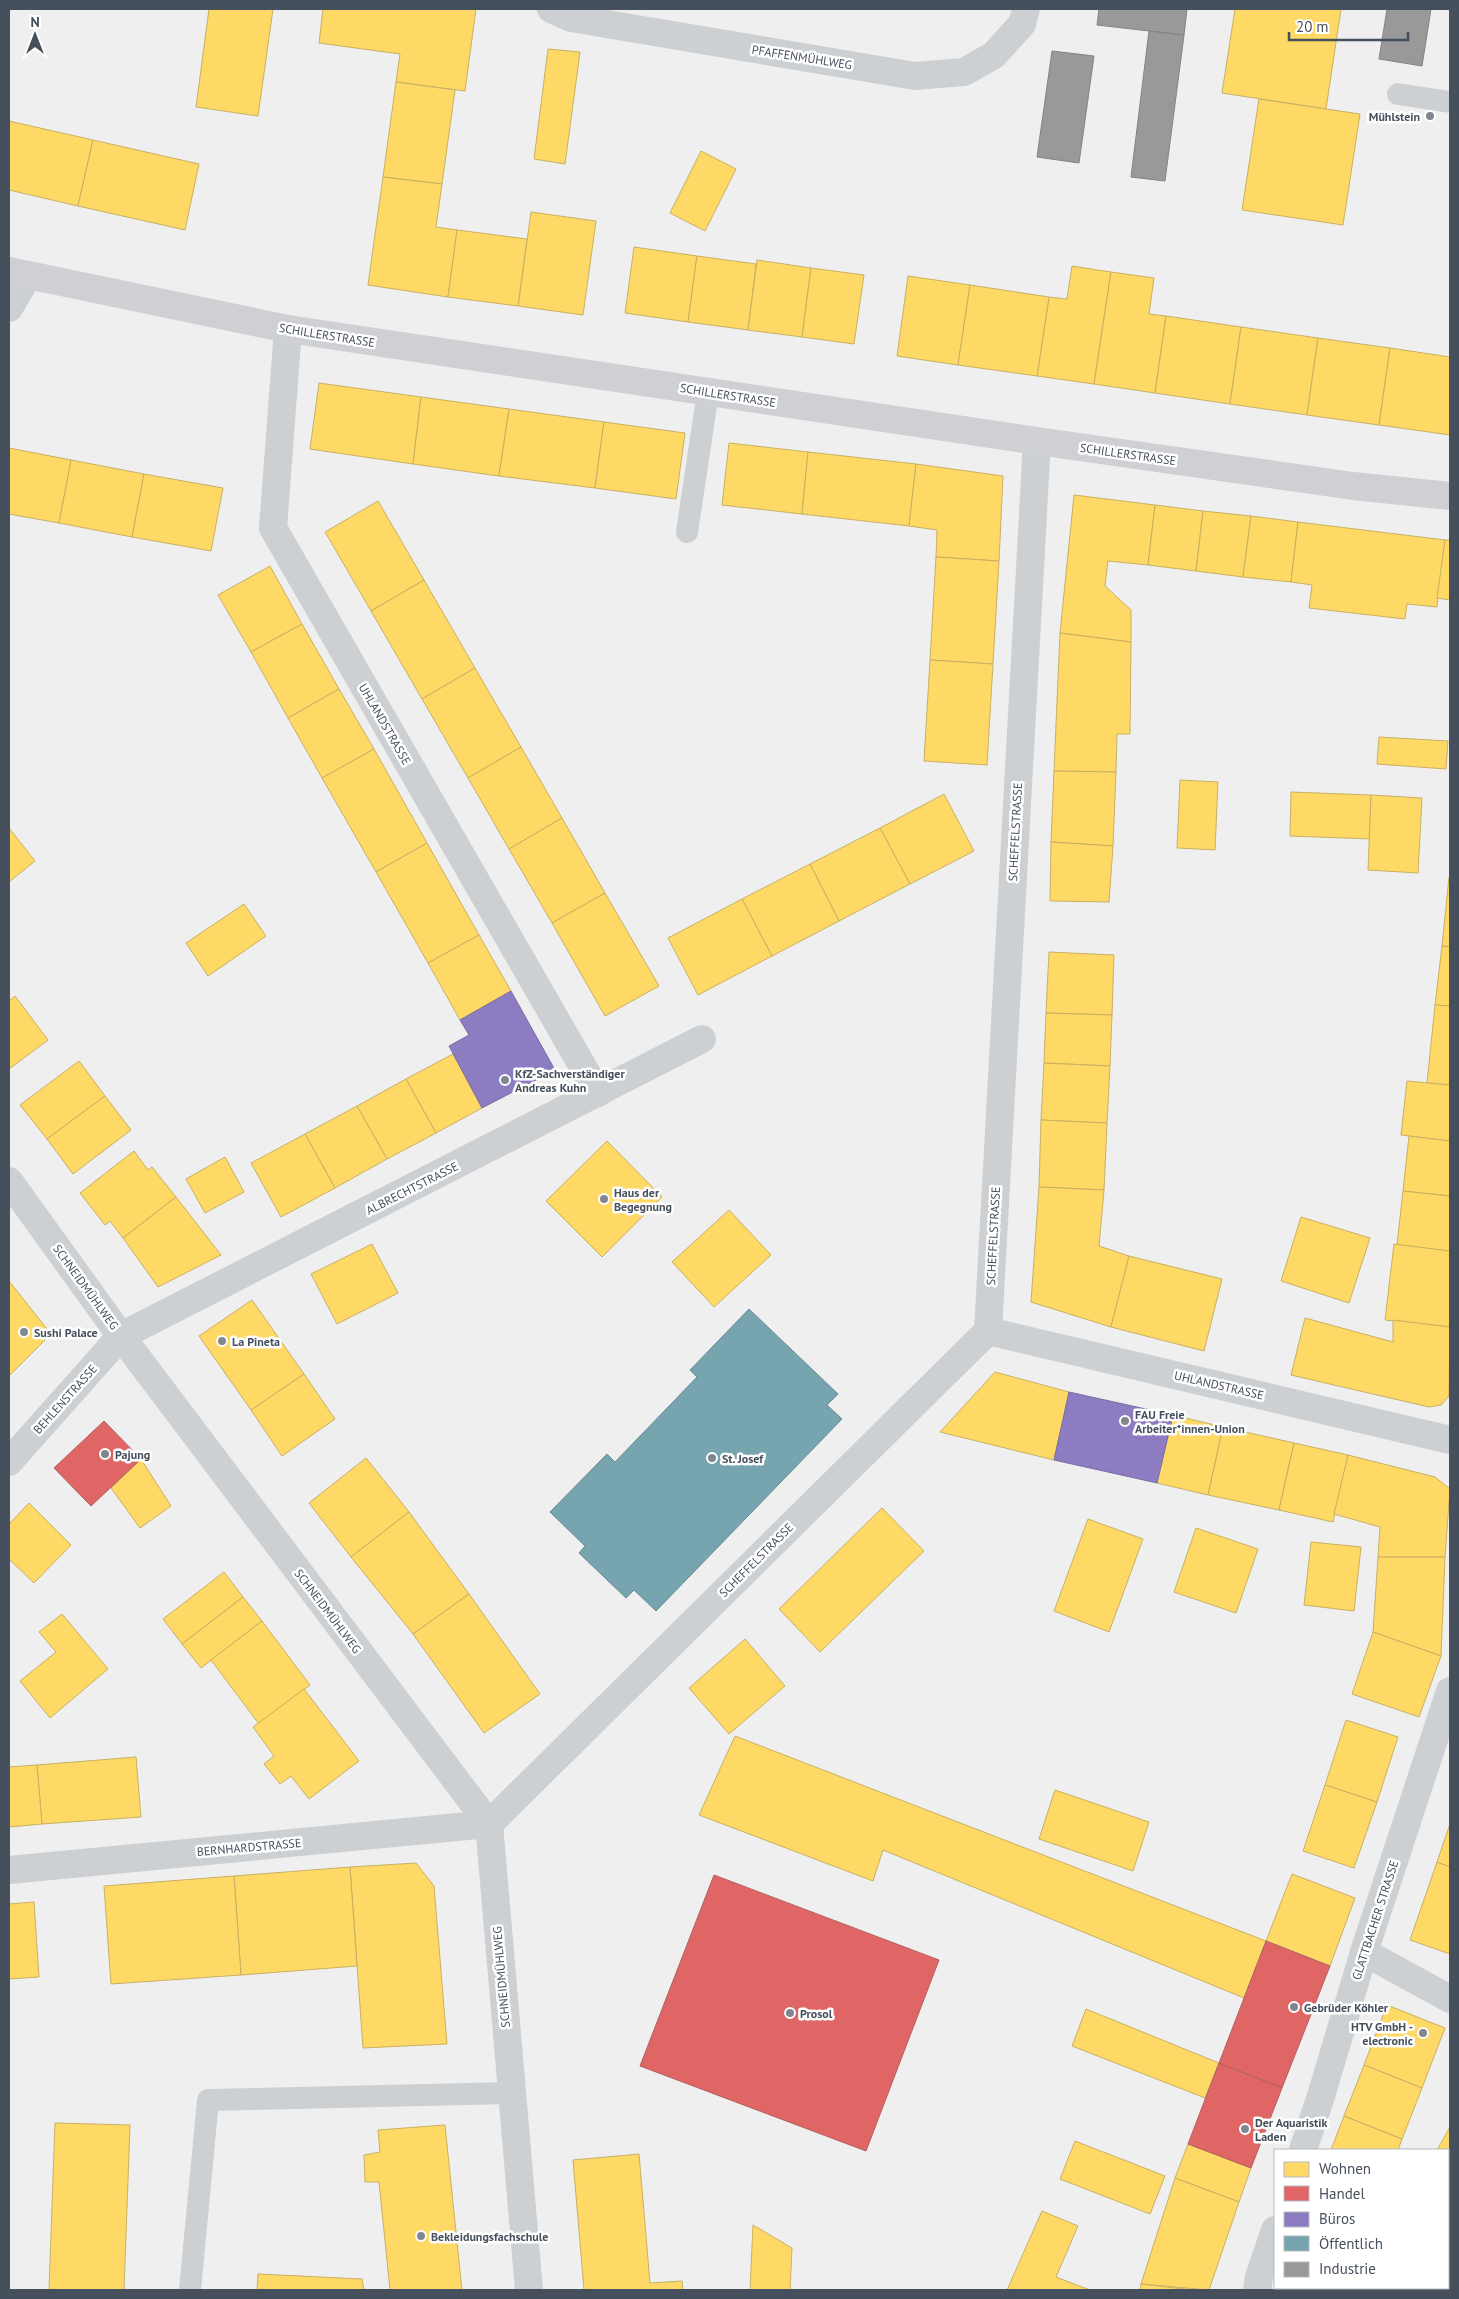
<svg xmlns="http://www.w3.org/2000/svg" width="1459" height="2299" viewBox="0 0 1459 2299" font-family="'PT Sans',sans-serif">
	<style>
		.homes { fill: #ffd966; stroke: #c8b063 }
		.shops { fill: #e06666; stroke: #b25f63 }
		.offices { fill: #8e7cc3; stroke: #786ea4 }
		.public { fill: #76a5af; stroke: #688b96 }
		.industry { fill: #999; stroke: #808387 }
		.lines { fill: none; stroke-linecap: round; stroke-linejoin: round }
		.lane { stroke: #cdd0d3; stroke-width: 22 }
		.street { stroke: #cdd0d3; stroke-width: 28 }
		.secondary { stroke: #ced0d4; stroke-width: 28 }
		.poi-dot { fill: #82878f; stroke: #fff; stroke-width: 2 }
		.labels { text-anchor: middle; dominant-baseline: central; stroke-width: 5; stroke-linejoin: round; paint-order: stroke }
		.street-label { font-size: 12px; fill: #464f5c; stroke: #fff }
		.poi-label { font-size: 12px; font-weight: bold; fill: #464f5c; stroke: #fff; text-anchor: start }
	</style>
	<rect width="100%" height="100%" fill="#f0efef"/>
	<g class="homes">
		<polygon points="209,9 273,9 258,116 196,107"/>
		<polygon points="323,9 476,9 465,91 396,82 400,54 319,43"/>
		<polygon points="1235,9 1341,9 1326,109 1222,93"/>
		<polygon points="548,49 580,52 565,164 534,159"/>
		<polygon points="396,82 455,90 442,184 383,177"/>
		<polygon points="1259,99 1360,114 1343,225 1242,210"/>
		<polygon points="9,121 93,140 78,206 9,190"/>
		<polygon points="93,140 199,164 185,230 78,206"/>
		<polygon points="701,151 736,169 705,231 670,213"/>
		<polygon points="383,177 442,184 436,227 457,230 448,297 368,285"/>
		<polygon points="531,212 596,221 583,315 518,306"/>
		<polygon points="457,230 527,239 518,306 448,297"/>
		<polygon points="634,247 697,256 688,322 625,313"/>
		<polygon points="697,256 756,264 748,330 688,322"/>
		<polygon points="757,260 811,268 802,337 748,330"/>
		<polygon points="1072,266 1111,272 1094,384 1037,376 1049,297 1067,299"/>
		<polygon points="811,268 864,275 854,344 802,337"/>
		<polygon points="1111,272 1154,278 1149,314 1166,316 1155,393 1094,384"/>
		<polygon points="908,276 970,285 958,365 897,356"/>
		<polygon points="970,285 1049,297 1037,376 958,365"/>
		<polygon points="1166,316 1241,327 1230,404 1155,393"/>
		<polygon points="1241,327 1318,338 1307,415 1230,404"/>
		<polygon points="1318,338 1390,348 1379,425 1307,415"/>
		<polygon points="1390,348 1450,357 1450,435 1379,425"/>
		<polygon points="319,383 421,397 413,464 310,449"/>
		<polygon points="421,397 509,409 499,476 413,464"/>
		<polygon points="509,409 604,422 595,488 499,476"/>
		<polygon points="604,422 685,433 676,499 595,488"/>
		<polygon points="729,443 808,452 802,514 722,505"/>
		<polygon points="9,448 71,460 59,523 9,514"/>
		<polygon points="808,452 916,464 909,526 802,514"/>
		<polygon points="71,460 144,474 132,537 59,523"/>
		<polygon points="916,464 1003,476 999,561 936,557 937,530 909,526"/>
		<polygon points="144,474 223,488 211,551 132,537"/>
		<polygon points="1074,495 1155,505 1148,565 1108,561 1105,586 1131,610 1131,642 1060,633"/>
		<polygon points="378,501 424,580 371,611 325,532"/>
		<polygon points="1155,505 1203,511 1196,571 1148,565"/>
		<polygon points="1203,511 1251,516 1243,577 1196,571"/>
		<polygon points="1251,516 1298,522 1291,582 1243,577"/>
		<polygon points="1298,522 1445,540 1437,607 1407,604 1405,619 1309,608 1312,585 1291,582"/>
		<polygon points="1445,540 1450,540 1450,600 1437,598"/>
		<polygon points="936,557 999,561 993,664 930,660"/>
		<polygon points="270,566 302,624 251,652 218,595"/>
		<polygon points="424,580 475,668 422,699 371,611"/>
		<polygon points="302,624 339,689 288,718 251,652"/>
		<polygon points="1060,633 1131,642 1130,734 1117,734 1116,772 1054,771"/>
		<polygon points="930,660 993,664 987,765 924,761"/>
		<polygon points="475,668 521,747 468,778 422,699"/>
		<polygon points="339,689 374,749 322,778 288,718"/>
		<polygon points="1379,737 1448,741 1446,769 1377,764"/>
		<polygon points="521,747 562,818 509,849 468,778"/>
		<polygon points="374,749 427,843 376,872 322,778"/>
		<polygon points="1054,771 1116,772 1113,846 1051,842"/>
		<polygon points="1180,780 1218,782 1215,850 1177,848"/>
		<polygon points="1291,792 1371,795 1370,839 1290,836"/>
		<polygon points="944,794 974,851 910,884 880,828"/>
		<polygon points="1371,795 1422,798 1418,873 1368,870"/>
		<polygon points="562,818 605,893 552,923 509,849"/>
		<polygon points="9,828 35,861 9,882"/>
		<polygon points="880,828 910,884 839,921 810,864"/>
		<polygon points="1051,842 1113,846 1109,902 1050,901"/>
		<polygon points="427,843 479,935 428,963 376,872"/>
		<polygon points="810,864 839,921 772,956 742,899"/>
		<polygon points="1449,877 1450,877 1450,947 1442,946"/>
		<polygon points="605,893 659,986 605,1016 552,923"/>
		<polygon points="742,899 772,956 698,995 668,938"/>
		<polygon points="244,904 266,936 208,976 186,943"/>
		<polygon points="479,935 511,991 460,1020 428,963"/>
		<polygon points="1442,946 1450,947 1450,1006 1435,1005"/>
		<polygon points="1049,952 1114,955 1112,1015 1046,1013"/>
		<polygon points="15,996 48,1040 9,1069 9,1001"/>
		<polygon points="1435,1005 1450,1006 1450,1085 1427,1083"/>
		<polygon points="1046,1013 1112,1015 1110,1066 1044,1063"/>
		<polygon points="453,1054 482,1108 436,1133 406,1079"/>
		<polygon points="79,1061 105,1096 47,1139 20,1105"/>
		<polygon points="1044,1063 1110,1066 1107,1123 1041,1120"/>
		<polygon points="406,1079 436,1133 387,1159 357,1106"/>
		<polygon points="1407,1081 1450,1085 1450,1141 1401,1135"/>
		<polygon points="105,1096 131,1130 73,1174 47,1139"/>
		<polygon points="357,1106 387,1159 335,1188 305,1134"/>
		<polygon points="1041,1120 1107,1123 1104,1190 1039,1187"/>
		<polygon points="305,1134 335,1188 281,1217 251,1163"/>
		<polygon points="1409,1136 1450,1141 1450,1196 1403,1191"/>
		<polygon points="607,1141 662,1197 602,1257 546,1201"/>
		<polygon points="134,1151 148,1170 152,1167 176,1197 123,1238 110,1221 105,1225 80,1193"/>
		<polygon points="225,1157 244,1192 205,1213 186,1179"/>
		<polygon points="1039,1187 1104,1190 1099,1246 1129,1256 1111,1327 1031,1302"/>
		<polygon points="1403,1191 1450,1196 1450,1251 1397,1245"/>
		<polygon points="176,1197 221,1255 158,1287 123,1238"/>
		<polygon points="729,1210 771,1255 714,1307 672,1262"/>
		<polygon points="1301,1217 1370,1238 1349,1303 1281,1281"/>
		<polygon points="372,1244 398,1293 337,1324 311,1274"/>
		<polygon points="1394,1244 1450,1251 1450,1327 1385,1320"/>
		<polygon points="1129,1256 1222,1279 1204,1351 1111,1327"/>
		<polygon points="9,1281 51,1334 9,1376"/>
		<polygon points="252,1300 304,1374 251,1410 199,1336"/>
		<polygon points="1305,1318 1393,1342 1393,1320 1450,1327 1449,1396 1441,1405 1429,1407 1291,1375"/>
		<polygon points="995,1372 1069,1392 1054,1460 940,1432"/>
		<polygon points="304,1374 335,1419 282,1456 251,1410"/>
		<polygon points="1173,1415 1223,1427 1208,1495 1157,1483"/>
		<polygon points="1223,1427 1294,1443 1279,1510 1208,1495"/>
		<polygon points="1294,1443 1348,1455 1333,1522 1279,1510"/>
		<polygon points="1348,1455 1435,1477 1450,1489 1445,1557 1378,1557 1380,1527 1334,1514"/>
		<polygon points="366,1458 409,1512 351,1557 309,1503"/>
		<polygon points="141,1459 171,1506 140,1528 111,1488"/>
		<polygon points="29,1503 71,1545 34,1583 9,1559 9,1524"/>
		<polygon points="882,1508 924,1551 820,1652 779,1609"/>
		<polygon points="409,1512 469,1594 413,1634 351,1557"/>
		<polygon points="1088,1519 1143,1539 1109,1632 1054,1611"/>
		<polygon points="1196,1528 1258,1549 1236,1613 1174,1592"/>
		<polygon points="1311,1542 1361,1547 1354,1611 1304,1605"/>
		<polygon points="1378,1557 1445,1557 1441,1656 1373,1632"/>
		<polygon points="224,1572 243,1597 182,1644 163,1619"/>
		<polygon points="469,1594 540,1694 484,1733 413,1634"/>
		<polygon points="243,1597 262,1621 201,1668 182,1644"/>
		<polygon points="62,1614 108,1669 50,1718 20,1681 56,1652 39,1632"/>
		<polygon points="262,1621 310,1685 259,1724 211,1660"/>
		<polygon points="1373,1632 1441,1656 1419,1717 1352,1694"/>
		<polygon points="745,1639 785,1686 729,1734 689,1688"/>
		<polygon points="304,1689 359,1761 309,1799 291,1776 280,1784 264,1764 274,1756 253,1727"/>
		<polygon points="1346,1720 1398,1737 1377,1802 1325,1785"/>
		<polygon points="735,1736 1266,1941 1244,1998 883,1850 873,1881 699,1815"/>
		<polygon points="136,1757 141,1817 42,1824 37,1765"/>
		<polygon points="37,1765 42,1824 9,1827 9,1767"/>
		<polygon points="1325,1785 1377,1802 1354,1868 1303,1851"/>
		<polygon points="1055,1790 1149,1822 1133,1871 1039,1839"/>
		<polygon points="1450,1824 1450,1867 1437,1862"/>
		<polygon points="1437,1862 1450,1867 1450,1954 1410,1940"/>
		<polygon points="416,1863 434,1886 447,2044 363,2048 350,1867"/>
		<polygon points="350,1867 357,1966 241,1975 234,1876"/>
		<polygon points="1292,1874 1355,1898 1330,1966 1266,1941"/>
		<polygon points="234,1876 241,1975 111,1984 104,1886"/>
		<polygon points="34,1902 39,1977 9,1979 9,1904"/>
		<polygon points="1387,2005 1445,2028 1422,2088 1364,2065"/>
		<polygon points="1086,2009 1219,2063 1205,2098 1072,2046"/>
		<polygon points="1364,2065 1422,2088 1402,2139 1344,2116"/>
		<polygon points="1344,2116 1402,2139 1398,2150 1331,2150"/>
		<polygon points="55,2123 130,2125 124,2290 49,2290"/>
		<polygon points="445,2125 462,2290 390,2290 379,2182 365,2182 364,2155 380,2152 378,2130"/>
		<polygon points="1450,2127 1450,2162 1448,2161 1448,2150 1437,2150"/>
		<polygon points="1075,2141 1165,2176 1150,2214 1060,2179"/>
		<polygon points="1188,2144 1251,2168 1239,2202 1175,2178"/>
		<polygon points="639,2154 650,2283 682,2281 683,2290 584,2290 573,2160"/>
		<polygon points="1175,2178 1239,2202 1209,2290 1141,2284"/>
		<polygon points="1042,2211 1078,2226 1056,2277 1090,2290 1007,2290"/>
		<polygon points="753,2225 792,2248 790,2290 750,2290"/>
		<polygon points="258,2274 362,2279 364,2290 257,2290"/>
		<polygon points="1141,2284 1194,2290 1140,2290"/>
		<polygon points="1285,2288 1357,2288 1357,2290 1284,2290"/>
	</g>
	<g class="shops">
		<polygon points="104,1421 141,1459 91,1506 54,1468"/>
		<polygon points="714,1875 939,1960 866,2151 640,2066"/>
		<polygon points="1266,1941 1330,1966 1282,2088 1219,2063"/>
		<polygon points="1219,2063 1282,2088 1251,2168 1188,2144"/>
	</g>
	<g class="offices">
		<polygon points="511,991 555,1070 482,1108 449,1046 469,1035 460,1020"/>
		<polygon points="1069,1392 1173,1415 1157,1483 1054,1460"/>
	</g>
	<polygon class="public" points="749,1309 838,1394 827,1405 842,1419 656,1611 634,1590 626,1598 579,1553 585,1546 550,1512 607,1454 615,1462 697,1377 690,1370"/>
	<g class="industry">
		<polygon points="1099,9 1187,9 1184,35 1097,25"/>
		<polygon points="1387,9 1431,9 1422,66 1379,59"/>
		<polygon points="1149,31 1184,35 1165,181 1131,177"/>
		<polygon points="1052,51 1094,56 1079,163 1037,157"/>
	</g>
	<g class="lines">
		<g class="lane">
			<polyline points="1398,94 1450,102"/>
			<polyline points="687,532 708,392"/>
			<polyline points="190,2290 208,2100 511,2093"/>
		</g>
		<g class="street">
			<polyline points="551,9 571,18 915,76 964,72 994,55 1022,24 1026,9"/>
			<polyline points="9,308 28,276"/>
			<polyline points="288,329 273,528 598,1093"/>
			<polyline points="9,1181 121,1336 489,1824 529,2290"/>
			<polyline points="988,1331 1450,1440"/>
			<polyline points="9,1462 121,1336 702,1039"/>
			<polyline points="489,1824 988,1331 1037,441"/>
			<polyline points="9,1870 489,1824"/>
			<polyline points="1364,1952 1450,1999"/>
			<polyline points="1303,2150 1321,2096 1364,1952 1450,1691"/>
			<polyline points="1257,2290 1259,2277 1275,2230"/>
		</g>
		<polyline class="secondary" points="9,271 288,329 1037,441 1353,486 1450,496"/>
	</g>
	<g class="poi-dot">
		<circle cx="1430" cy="116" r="5"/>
		<circle cx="505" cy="1080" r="5"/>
		<circle cx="604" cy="1199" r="5"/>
		<circle cx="24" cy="1332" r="5"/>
		<circle cx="222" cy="1341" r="5"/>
		<circle cx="1125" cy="1421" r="5"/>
		<circle cx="105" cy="1454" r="5"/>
		<circle cx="712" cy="1458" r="5"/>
		<circle cx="1294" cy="2007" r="5"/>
		<circle cx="790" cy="2013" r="5"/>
		<circle cx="1423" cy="2033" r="5"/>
		<circle cx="1245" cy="2129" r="5"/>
		<circle cx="421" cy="2236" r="5"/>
	</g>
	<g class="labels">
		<g class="street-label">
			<text transform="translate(802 57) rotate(9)">PFAFFENMÜHLWEG</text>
			<text transform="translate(327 335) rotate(9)">SCHILLERSTRASSE</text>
			<text transform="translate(728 395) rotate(9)">SCHILLERSTRASSE</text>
			<text transform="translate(1128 454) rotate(8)">SCHILLERSTRASSE</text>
			<text transform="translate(385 724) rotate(60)">UHLANDSTRASSE</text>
			<text transform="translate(1015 832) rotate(-87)">SCHEFFELSTRASSE</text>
			<text transform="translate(412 1188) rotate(-27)">ALBRECHTSTRASSE</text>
			<text transform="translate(993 1236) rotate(-87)">SCHEFFELSTRASSE</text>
			<text transform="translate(86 1287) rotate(54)">SCHNEIDMÜHLWEG</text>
			<text transform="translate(1219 1385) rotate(13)">UHLANDSTRASSE</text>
			<text transform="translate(65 1399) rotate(-48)">BEHLENSTRASSE</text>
			<text transform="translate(756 1560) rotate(-45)">SCHEFFELSTRASSE</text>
			<text transform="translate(328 1611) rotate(53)">SCHNEIDMÜHLWEG</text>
			<text transform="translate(249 1847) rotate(-5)">BERNHARDSTRASSE</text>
			<text transform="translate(1375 1920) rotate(-72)">GLATTBACHER STRASSE</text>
			<text transform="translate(501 1977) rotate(-95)">SCHNEIDMÜHLWEG</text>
		</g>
		<g class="poi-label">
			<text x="1420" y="116" text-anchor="end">Mühlstein</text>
			<text x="515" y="1073">KfZ-Sachverständiger<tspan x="515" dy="14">Andreas Kuhn</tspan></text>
			<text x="614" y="1192">Haus der<tspan x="614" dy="14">Begegnung</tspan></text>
			<text x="34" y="1332">Sushi Palace</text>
			<text x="232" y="1341">La Pineta</text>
			<text x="1135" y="1414">FAU Freie<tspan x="1135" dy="14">Arbeiter*innen-Union</tspan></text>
			<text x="115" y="1454">Pajung</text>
			<text x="722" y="1458">St. Josef</text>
			<text x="1304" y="2007">Gebrüder Köhler</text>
			<text x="800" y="2013">Prosol</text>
			<text x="1413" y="2026" text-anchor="end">HTV GmbH -<tspan x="1413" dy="14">electronic</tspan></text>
			<text x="1255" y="2122">Der Aquaristik<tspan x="1255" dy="14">Laden</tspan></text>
			<text x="431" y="2236">Bekleidungsfachschule</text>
		</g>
	</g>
	<rect width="1459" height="2299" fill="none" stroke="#464f5c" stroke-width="20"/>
	<rect x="1274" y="2149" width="175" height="140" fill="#ffffff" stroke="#b5b9be"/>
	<rect x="1284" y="2162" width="25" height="15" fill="#ffd966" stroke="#b5b9be"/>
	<text x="1319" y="2174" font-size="15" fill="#464f5c">Wohnen</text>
	<rect x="1284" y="2186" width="25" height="15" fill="#e06666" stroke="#b5b9be"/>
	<text x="1319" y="2199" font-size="15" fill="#464f5c">Handel</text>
	<rect x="1284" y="2212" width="25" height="15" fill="#8e7cc3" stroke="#b5b9be"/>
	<text x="1319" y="2224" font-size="15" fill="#464f5c">Büros</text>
	<rect x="1284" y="2236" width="25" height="15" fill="#76a5af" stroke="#b5b9be"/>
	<text x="1319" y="2249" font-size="15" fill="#464f5c">Öffentlich</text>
	<rect x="1284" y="2262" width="25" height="15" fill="#999999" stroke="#b5b9be"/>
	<text x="1319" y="2274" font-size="15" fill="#464f5c">Industrie</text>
	<g transform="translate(35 35)" stroke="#ffffff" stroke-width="4" paint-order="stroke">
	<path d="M0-4L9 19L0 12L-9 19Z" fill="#464f5c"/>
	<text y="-8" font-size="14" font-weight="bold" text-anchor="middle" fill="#464f5c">N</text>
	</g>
	<path d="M1289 32v8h119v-8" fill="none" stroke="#464f5c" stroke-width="2.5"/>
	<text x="1296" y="32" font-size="15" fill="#464f5c" stroke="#ffffff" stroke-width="4" paint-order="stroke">20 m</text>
</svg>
